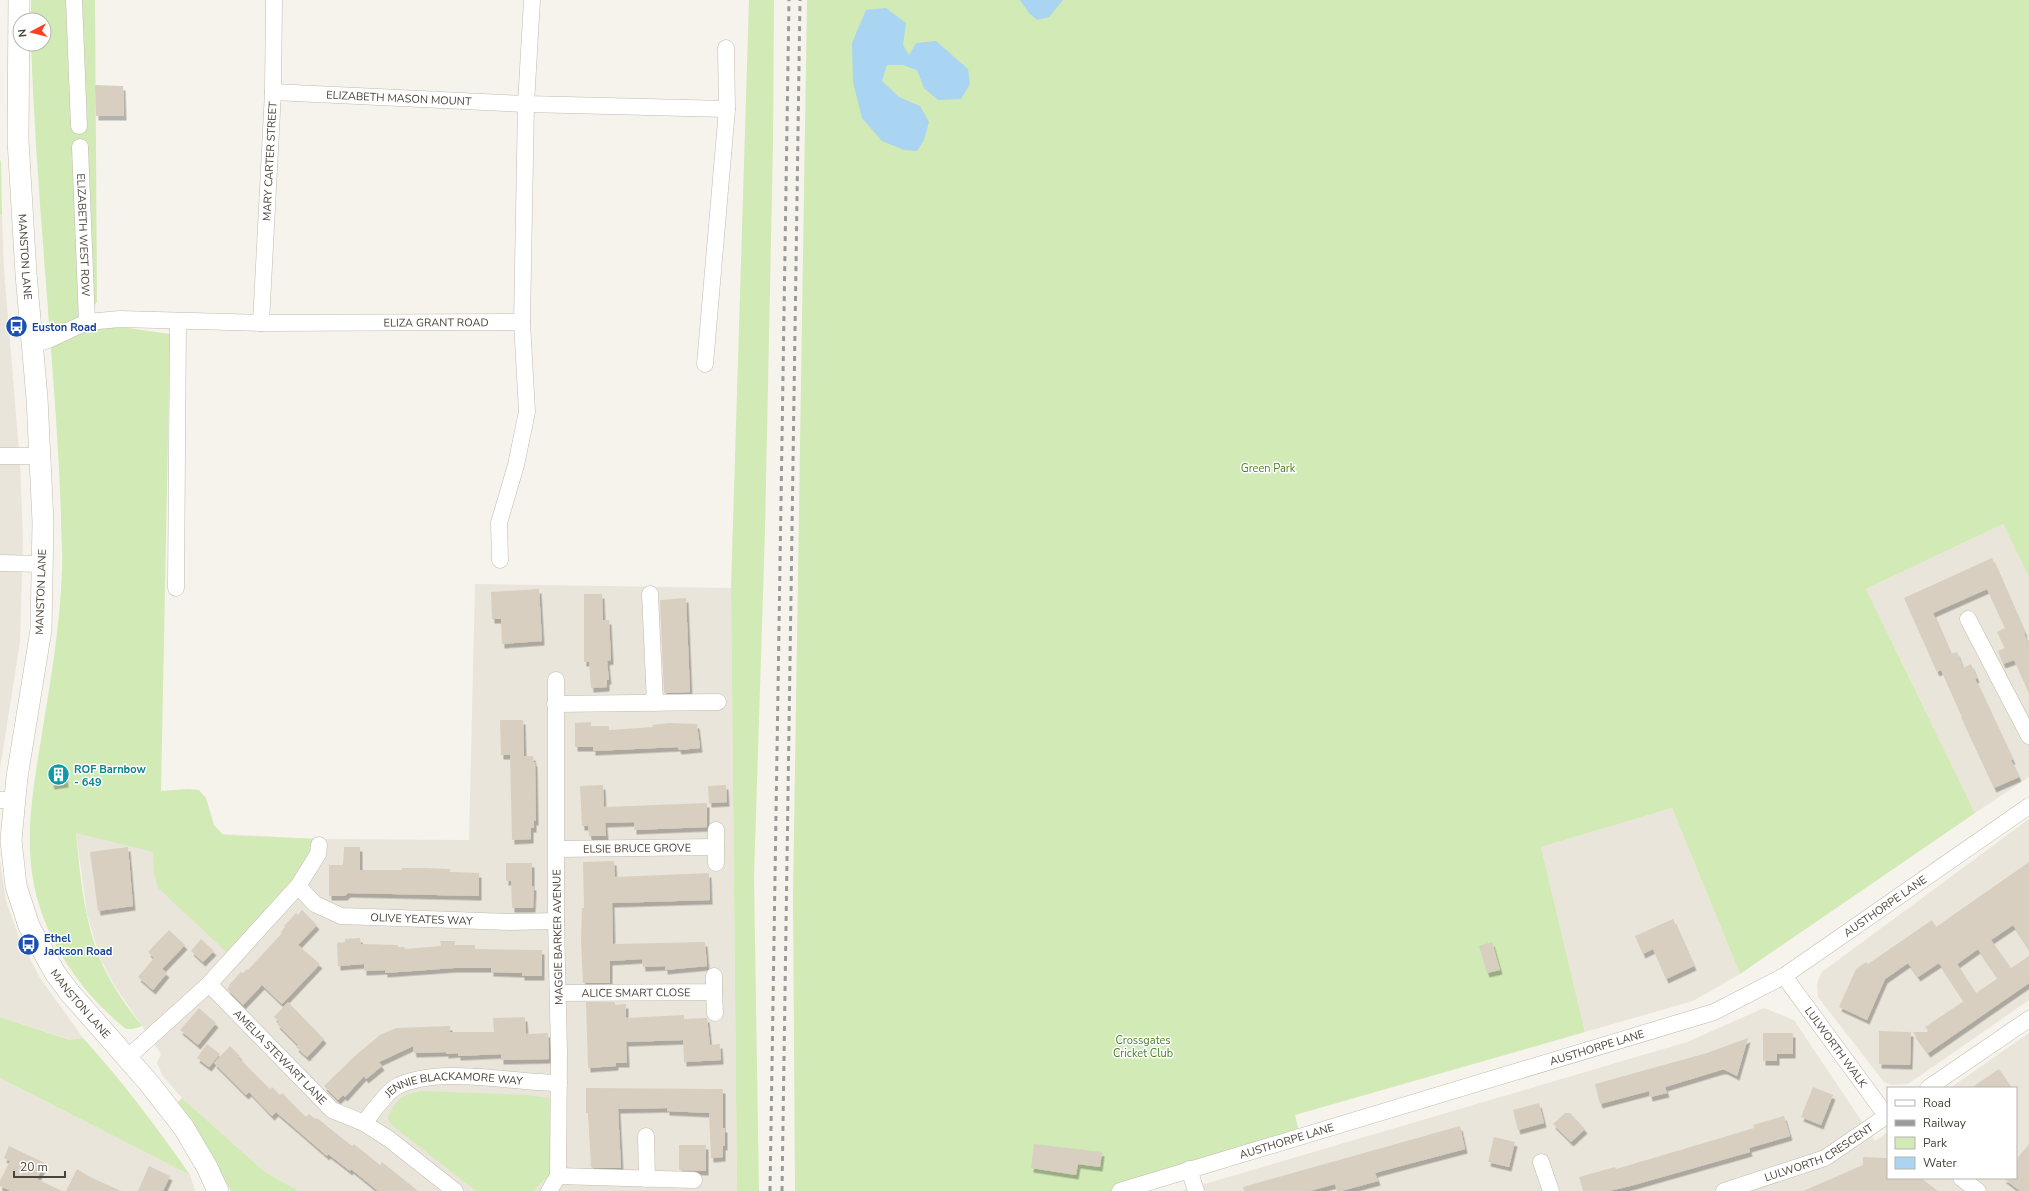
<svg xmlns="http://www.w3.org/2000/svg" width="2029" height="1191" viewBox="0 0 2029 1191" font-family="'Nunito Sans',sans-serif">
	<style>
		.residential { fill: #eae5da }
		.green { fill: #d2eab5 }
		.water { fill: #a9d4f2 }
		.building { fill: #d8cfc1; fill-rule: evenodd; filter: url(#shadow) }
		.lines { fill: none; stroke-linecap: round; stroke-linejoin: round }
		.minor-casing { stroke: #c2bbae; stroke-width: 17 }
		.tertiary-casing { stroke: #c2bbae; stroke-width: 22 }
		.minor { stroke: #fff; stroke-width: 16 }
		.tertiary { stroke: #fff; stroke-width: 21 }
		.rail { stroke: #9a9a9a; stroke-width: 3; stroke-dasharray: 5 5; stroke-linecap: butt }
		.labels { text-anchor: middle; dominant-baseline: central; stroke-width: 3; stroke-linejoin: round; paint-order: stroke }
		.street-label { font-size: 11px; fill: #4b4439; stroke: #fff }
		.transit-label { font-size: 11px; font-weight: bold; fill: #164399; stroke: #fff; text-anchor: start }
		.park-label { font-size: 11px; fill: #4a7f2a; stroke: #fff }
		.culture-label { font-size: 11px; font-weight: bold; fill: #0d838f; stroke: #fff; text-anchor: start }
	</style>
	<defs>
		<filter id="shadow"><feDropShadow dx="2.5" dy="4.5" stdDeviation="0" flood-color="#0004"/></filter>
	</defs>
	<rect width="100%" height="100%" fill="#f6f3ec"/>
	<g class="residential">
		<polygon points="0,215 2,215 4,270 20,462 23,539 20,642 0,769"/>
		<polygon points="2003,524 2029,577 2029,777 1975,813 1866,589"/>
		<polygon points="475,584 731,588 737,1191 299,1191 265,1172 182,1098 162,1075 157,1063 161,1054 114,985 100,958 87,914 76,833 161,831 318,839 469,840"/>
		<polygon points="1672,808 1740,974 1693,1001 1585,1032 1541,847"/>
		<polygon points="2029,819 2029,1000 1908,1084 1891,1085 1884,1082 1818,997 1817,984 1819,978 1822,972"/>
		<polygon points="0,861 6,901 19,937 40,978 83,1038 71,1040 0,1017"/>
		<polygon points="1764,1008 1794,1020 1875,1141 1888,1132 1888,1178 2016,1178 2016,1088 1950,1088 2029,1033 2029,1191 1181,1191 1687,1042"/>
		<polygon points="0,1078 190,1175 195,1191 0,1191"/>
	</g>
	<g class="green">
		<path d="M31,0H95L97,302L88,314L87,322L170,334L161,791L188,789L199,790L206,798L214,825L223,835L318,839V854L233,958L158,888L154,873L153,852L76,833C80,875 84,919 100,959C110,983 126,1006 142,1026L133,1029H126C82,994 45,941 34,885C24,834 34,784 42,733C51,679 60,625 62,570C63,553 61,536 61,519C60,476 57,434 54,391C46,276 35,160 31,44H44V20H31Z"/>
		<polygon points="749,0 774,0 773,144 765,531 754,877 759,1191 737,1191 731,588"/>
		<polygon points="807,0 2029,0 2029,577 2003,524 1866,589 1975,813 1740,974 1672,808 1541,847 1585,1032 1295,1115 1300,1136 1120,1191 795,1191 793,895"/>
		<polygon points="0,160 1,161 2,215 0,215"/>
		<path d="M0,1017L70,1040L83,1038C122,1081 157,1127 190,1175L0,1078Z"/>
		<path d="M423,1091L527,1095L550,1098V1174L533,1191H476L393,1126L387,1118C398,1098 400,1095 423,1091Z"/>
		<polygon points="182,1098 265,1172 299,1191 231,1191 196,1128 178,1102"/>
	</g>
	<g class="water">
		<polygon points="1020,0 1063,0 1049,17 1037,20 1029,13"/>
		<polygon points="886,8 906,23 903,45 909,55 916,43 936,41 968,69 970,84 961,99 938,100 924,88 917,70 903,65 887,65 882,81 899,97 920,106 929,122 924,140 917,151 904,150 882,141 862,118 853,82 852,43 866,10"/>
	</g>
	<g class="building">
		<polygon points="95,85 123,86 124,116 96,116"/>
		<polygon points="1992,558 2025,633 2024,633 2029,646 2029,693 2014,660 2003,664 1998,651 2005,648 1997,632 2005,628 1987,589 1933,613 1951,654 1957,652 1963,668 1971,664 1977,678 1975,679 2013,760 2011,760 2019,777 1994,788 1961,717 1962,717 1941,670 1937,672 1904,598"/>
		<polygon points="539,589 542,641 502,644 501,619 492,619 491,592"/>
		<polygon points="584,594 602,594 603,620 609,620 611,660 607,661 609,680 607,680 607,687 591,688 589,662 584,662"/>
		<polygon points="686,598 690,692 664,693 660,600"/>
		<polygon points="500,720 523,720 524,756 533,756 534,762 535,762 536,821 534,821 534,828 531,828 531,839 512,840 510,755 501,755"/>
		<polygon points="591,722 591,726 609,726 609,730 653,727 652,725 669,723 697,724 700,748 679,750 678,747 593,751 593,747 575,747 575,723"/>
		<polygon points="64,765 66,783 52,785 49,767"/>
		<polygon points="603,785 604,807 707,803 707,827 634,830 634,822 605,823 606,836 589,836 588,826 582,826 580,786"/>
		<polygon points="726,785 727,802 709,803 708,786"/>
		<polygon points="128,847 133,906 98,911 90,852"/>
		<polygon points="344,847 360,847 360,870 402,870 402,868 424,868 450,869 450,872 479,873 479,896 348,893 345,896 329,896 329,865 343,865"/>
		<polygon points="614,861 615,877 709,873 710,900 612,903 613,944 705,942 707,966 665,970 665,966 643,967 642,959 610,961 610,983 583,983 581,940 582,908 584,908 583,862"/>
		<path d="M2029,862V949L2013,925L1991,940L2011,968L2029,956V983L1928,1053L1913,1032H1929L1925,1027L1964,1001L1939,963L1918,977L1908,963L1885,979L1867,1020L1839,1007L1856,969L1866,962L1868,964L1932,920L1936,927ZM1978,949L1998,978L1976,993L1957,964Z"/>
		<polygon points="506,863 532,863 532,886 534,886 533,908 512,908 511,881 506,881"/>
		<polygon points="302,910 317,925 298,945 320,964 282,1004 262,985 243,1005 227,989 230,986 229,985 241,972 243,973 247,969 248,970 282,933 281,932 285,927 284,926 296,913 298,915"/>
		<polygon points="1673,919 1694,966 1666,979 1653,949 1643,954 1635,936"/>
		<polygon points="169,930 185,945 162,969 167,973 153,990 138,977 154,958 148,952"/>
		<polygon points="360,938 361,944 398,945 398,947 404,947 405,949 441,946 440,941 455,941 455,945 475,945 475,949 542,950 542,976 522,976 522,973 491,972 491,968 454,968 385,973 385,970 364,971 364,964 338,966 337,943 345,942 345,939"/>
		<polygon points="201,939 214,951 203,962 191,951"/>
		<polygon points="1492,942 1500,970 1487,973 1479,946"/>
		<polygon points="288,1002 324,1039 307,1057 296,1047 298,1045 277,1024 279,1022 274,1017"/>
		<polygon points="586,1002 615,1002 615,1005 626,1004 626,1018 684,1015 684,1019 707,1018 710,1045 720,1044 721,1060 684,1062 683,1040 626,1042 627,1063 616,1063 616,1066 588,1068"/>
		<polygon points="199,1008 216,1023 198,1045 180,1030"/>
		<polygon points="525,1017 526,1034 548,1033 549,1059 501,1060 501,1054 458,1056 458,1053 446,1054 446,1052 414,1053 413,1046 379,1062 382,1066 366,1079 364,1076 345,1097 343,1095 338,1100 324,1086 357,1054 380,1035 396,1028 450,1026 450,1032 494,1032 493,1018"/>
		<polygon points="1879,1031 1911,1032 1910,1065 1879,1064"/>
		<polygon points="1763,1033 1793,1033 1793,1054 1777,1054 1777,1061 1763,1061"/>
		<polygon points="1748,1038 1737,1076 1725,1070 1721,1070 1665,1087 1667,1093 1650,1097 1649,1091 1600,1104 1595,1084 1707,1053"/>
		<polygon points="207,1044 220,1054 209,1067 197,1058"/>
		<polygon points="230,1046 240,1056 238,1057 270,1089 272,1087 280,1095 282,1093 306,1117 309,1114 315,1119 317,1118 352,1146 354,1144 380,1165 382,1162 418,1191 378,1191 351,1169 350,1171 336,1160 328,1154 327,1156 276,1112 272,1116 249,1092 246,1095 214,1063"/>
		<polygon points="1999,1069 2012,1088 1971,1088"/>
		<polygon points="1813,1087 1833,1095 1821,1125 1801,1117"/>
		<polygon points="586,1088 723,1089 723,1128 725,1128 725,1146 723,1146 723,1157 711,1158 709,1113 667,1111 667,1108 618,1109 621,1168 593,1168 591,1167 588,1113 586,1113"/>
		<polygon points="1539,1103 1544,1123 1518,1130 1513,1110"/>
		<polygon points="1565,1113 1570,1113 1585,1129 1571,1142 1553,1124"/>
		<polygon points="1784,1116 1790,1136 1749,1148 1750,1152 1634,1185 1609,1191 1583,1191 1579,1177 1615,1167 1616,1169 1714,1140 1754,1128 1753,1125"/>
		<polygon points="1460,1126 1465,1149 1382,1171 1375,1173 1378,1181 1341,1191 1337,1191 1335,1184 1310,1191 1244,1191 1243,1187"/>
		<polygon points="1494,1137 1515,1142 1509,1167 1488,1162"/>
		<polygon points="1034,1144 1102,1152 1100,1167 1078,1164 1076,1175 1031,1168"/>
		<polygon points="2029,1144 2029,1191 2020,1191 2003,1178 2016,1178 2016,1160"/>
		<polygon points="679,1145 706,1145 706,1171 679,1170"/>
		<polygon points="9,1146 45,1163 37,1179 62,1191 11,1191 0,1186 0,1181 10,1161 4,1158"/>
		<polygon points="1863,1157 1888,1158 1888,1178 1921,1178 1938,1191 1803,1191 1863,1165"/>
		<polygon points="149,1166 170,1176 163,1191 138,1191"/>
		<polygon points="77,1169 90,1177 121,1191 66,1191"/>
	</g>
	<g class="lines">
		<defs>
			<g id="minor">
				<polyline points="74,0 79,126"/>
				<path id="s1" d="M273,92L526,104L727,109L726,48"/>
				<path id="s2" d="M80,147L87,322"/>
				<path id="s3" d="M261,323L273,92L274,0"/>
				<path id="s4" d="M32,345L48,340L87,322L120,319L261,323L522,322L526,104L532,0"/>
				<polyline points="705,364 727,109"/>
				<polyline points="0,456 40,456"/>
				<polyline points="500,560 499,523 516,465 527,412 522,322"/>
				<polyline points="0,563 42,564"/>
				<polyline points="176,588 178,321"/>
				<polyline points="650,594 655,703"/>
				<polyline points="1968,619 2029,736"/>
				<polyline points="555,704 718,702"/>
				<polyline points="0,800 15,800"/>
				<polyline points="716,830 716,847"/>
				<path id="s5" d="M557,849L716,847V863"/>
				<path id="s6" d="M298,886L315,904L341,916L510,922L556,921"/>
				<path id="s7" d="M1784,976L1888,1118"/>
				<path id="s8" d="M209,984L332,1110L364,1123L389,1139L455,1191"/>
				<polyline points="714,992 715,1013"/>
				<path id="s9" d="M559,993L714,992V976"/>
				<polyline points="127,1058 209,984 298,886 318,854 319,845"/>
				<polyline points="1928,1088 2029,1019"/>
				<path id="s10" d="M364,1123C370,1115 388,1091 396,1087C438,1065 512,1083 559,1083"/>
				<polyline points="646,1136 647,1179"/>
				<polyline points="1541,1162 1551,1191"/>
				<polyline points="1189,1169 1196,1191"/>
				<polyline points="558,1176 694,1180"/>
				<polyline points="1961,1178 1978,1191"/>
				<polyline points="549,1191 558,1176 559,1052 556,921 556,680"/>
				<path id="s11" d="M1120,1191L1714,1012L1784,976L2029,806"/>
				<path id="s12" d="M1724,1191L1825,1158L1888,1115"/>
			</g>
			<g id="tertiary">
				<path id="s13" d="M19,0L18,140L26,274L37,398L43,522L41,630L17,777L11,840L16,886L29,926L55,973L70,993L149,1083L184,1128L207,1167L218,1191"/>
			</g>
		</defs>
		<use href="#minor" class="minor-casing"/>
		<use href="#tertiary" class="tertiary-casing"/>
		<use href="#minor" class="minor"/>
		<use href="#tertiary" class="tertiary"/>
		<g class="rail">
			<polyline points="770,1191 789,0"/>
			<polyline points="782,1191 800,0"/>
		</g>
	</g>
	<defs>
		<symbol id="bus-disc" viewBox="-11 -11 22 22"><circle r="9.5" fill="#1a4fb4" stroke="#fff"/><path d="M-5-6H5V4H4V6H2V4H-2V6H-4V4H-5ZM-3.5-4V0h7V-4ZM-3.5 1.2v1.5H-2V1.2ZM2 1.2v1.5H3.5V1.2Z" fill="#fff"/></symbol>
		<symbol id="building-disc" viewBox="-11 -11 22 22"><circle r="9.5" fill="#0f9aa8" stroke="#fff"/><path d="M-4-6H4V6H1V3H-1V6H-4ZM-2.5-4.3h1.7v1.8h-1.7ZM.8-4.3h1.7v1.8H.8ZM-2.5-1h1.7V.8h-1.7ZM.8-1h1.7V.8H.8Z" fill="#fff"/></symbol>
	</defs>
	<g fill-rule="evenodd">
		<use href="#bus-disc" x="4" y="314" width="25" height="25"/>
		<use href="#building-disc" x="46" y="762" width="25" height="25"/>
		<use href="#bus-disc" x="16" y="932" width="25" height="25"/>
	</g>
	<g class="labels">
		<g class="street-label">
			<text stroke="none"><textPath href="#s1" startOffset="126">ELIZABETH MASON MOUNT</textPath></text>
			<text stroke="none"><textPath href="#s3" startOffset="162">MARY CARTER STREET</textPath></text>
			<text stroke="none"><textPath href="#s2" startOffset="88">ELIZABETH WEST ROW</textPath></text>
			<text stroke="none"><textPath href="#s13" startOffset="257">MANSTON LANE</textPath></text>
			<text stroke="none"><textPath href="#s4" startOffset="409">ELIZA GRANT ROAD</textPath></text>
			<text transform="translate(41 592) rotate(-88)">MANSTON LANE</text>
			<text stroke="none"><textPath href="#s5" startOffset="80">ELSIE BRUCE GROVE</textPath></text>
			<text stroke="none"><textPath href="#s11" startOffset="822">AUSTHORPE LANE</textPath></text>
			<text stroke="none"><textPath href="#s6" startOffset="134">OLIVE YEATES WAY</textPath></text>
			<text transform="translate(558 937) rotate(-91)">MAGGIE BARKER AVENUE</text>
			<text stroke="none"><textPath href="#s9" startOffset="77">ALICE SMART CLOSE</textPath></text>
			<text stroke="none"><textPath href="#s13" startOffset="1025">MANSTON LANE</textPath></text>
			<text stroke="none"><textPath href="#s11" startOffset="498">AUSTHORPE LANE</textPath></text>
			<text stroke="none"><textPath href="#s7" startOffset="88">LULWORTH WALK</textPath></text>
			<text stroke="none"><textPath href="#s8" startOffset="102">AMELIA STEWART LANE</textPath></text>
			<text stroke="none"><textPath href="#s10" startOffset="106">JENNIE BLACKAMORE WAY</textPath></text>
			<text stroke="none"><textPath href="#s11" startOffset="174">AUSTHORPE LANE</textPath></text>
			<text stroke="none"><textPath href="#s12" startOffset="103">LULWORTH CRESCENT</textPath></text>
		</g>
		<g class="transit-label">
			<text x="32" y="327">Euston Road</text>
			<text x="44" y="938">Ethel<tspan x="44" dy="13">Jackson Road</tspan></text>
		</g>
		<g class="park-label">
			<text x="1268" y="468">Green Park</text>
			<text x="1143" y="1040">Crossgates<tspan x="1143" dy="13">Cricket Club</tspan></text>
		</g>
		<g class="culture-label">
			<text x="74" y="769">ROF Barnbow<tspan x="74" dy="13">- 649</tspan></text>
		</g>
	</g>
	<rect x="1887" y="1087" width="130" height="92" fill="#ffffff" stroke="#b7b4b0"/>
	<rect x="1895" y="1100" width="20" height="6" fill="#ffffff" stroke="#b7b4b0"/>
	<text x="1923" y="1107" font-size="12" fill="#4b4439">Road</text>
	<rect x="1895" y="1120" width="20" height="6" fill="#9a9a9a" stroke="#b7b4b0"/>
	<text x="1923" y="1127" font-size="12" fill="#4b4439">Railway</text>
	<rect x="1895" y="1137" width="20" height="12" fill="#d2eab5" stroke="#b7b4b0"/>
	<text x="1923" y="1147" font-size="12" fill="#4b4439">Park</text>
	<rect x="1895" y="1157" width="20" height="12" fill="#a9d4f2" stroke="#b7b4b0"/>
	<text x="1923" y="1167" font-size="12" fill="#4b4439">Water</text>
	<g transform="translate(32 32) rotate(263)"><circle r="19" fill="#ffffff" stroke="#b7b4b0"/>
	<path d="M0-3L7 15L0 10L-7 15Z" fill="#fc3f1d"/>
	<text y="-6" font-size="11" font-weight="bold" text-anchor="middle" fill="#4b4439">N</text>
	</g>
	<path d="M14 1171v6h51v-6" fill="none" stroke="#4b4439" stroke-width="2"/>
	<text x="20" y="1171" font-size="12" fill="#4b4439" stroke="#ffffff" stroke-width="3" paint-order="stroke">20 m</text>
</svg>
